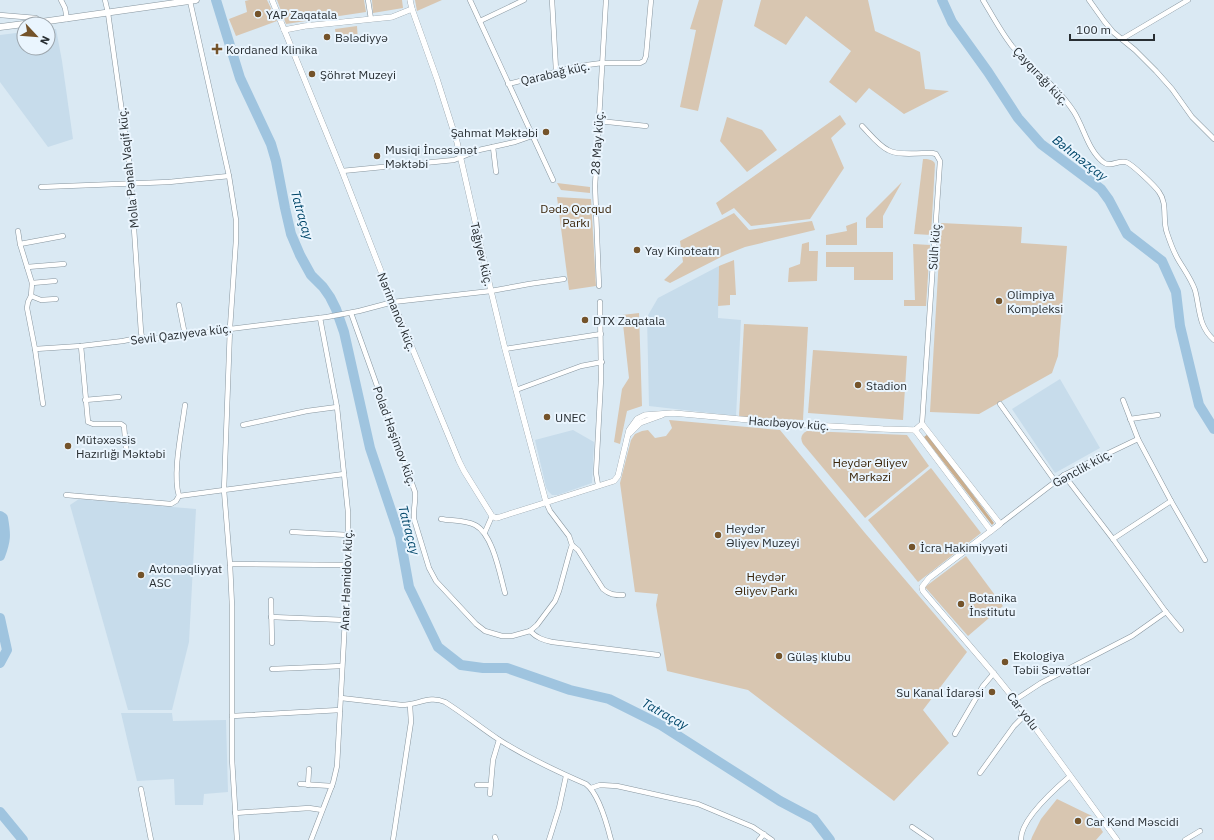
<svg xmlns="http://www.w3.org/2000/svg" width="1214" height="840" viewBox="0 0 1214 840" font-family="'IBM Plex Sans',sans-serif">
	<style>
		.built { fill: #c7dceb }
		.green { fill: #d8c6b1 }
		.forest { fill: #caae8e }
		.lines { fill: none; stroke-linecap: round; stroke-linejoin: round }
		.river { stroke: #9fc4df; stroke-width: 10 }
		.minor-casing { stroke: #88969f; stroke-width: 5.5 }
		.tertiary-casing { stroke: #88969f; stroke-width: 6 }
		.secondary-casing { stroke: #88969f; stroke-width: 7 }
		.minor { stroke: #fff; stroke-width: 4.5 }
		.tertiary { stroke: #fff; stroke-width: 5.5 }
		.secondary { stroke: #fff; stroke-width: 6 }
		.poi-dot { fill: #74532a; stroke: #eaf5fe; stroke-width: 1.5 }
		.labels { text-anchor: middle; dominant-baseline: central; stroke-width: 4; stroke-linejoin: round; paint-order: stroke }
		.poi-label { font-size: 12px; fill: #282e32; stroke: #eaf5fe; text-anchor: start }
		.street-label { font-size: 12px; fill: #282e32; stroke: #eaf5fe }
		.park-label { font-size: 12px; fill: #3a250a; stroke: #eaf5fe }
		.water-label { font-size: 13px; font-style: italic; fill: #004669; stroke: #eaf5fe }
	</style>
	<rect width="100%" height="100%" fill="#dae9f3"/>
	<g class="built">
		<polygon points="56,29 62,61 73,139 48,147 0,82 0,35 24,32 24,48 48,48 48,30"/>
		<polygon points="719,266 718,318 741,320 736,416 649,406 647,317 658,298"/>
		<polygon points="1060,379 1100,448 1055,473 1012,409"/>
		<polygon points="573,430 594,442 592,483 558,495 552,495 548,491 546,487 535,440"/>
		<polygon points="79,499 196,509 189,642 172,710 128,710 70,505"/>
		<polygon points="121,713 172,713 173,721 226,720 228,792 204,794 203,805 175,805 174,779 137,781"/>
	</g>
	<g class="green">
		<polygon points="249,0 267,0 277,21 236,36 229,19 247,12 245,1"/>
		<polygon points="277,0 364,0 366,12 286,24"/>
		<polygon points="372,0 402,0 403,8 373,13"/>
		<polygon points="415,0 442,0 417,11"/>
		<polygon points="699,0 723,0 698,111 680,107 696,30 690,29"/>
		<polygon points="761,0 868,0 875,31 920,52 925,89 949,91 904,114 869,88 856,103 829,82 851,51 806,16 786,45 754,26"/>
		<polygon points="357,26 358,41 337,43 335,29"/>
		<polygon points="840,115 846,124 831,138 844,168 810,219 751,226 734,208 722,215 716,203"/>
		<polygon points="727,117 762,130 777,150 747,172 720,141"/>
		<path d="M923,159C927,159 933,159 935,164L931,235L914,234Z"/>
		<polygon points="902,182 883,216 883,228 866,228 866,218"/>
		<polygon points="557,183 590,187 590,193 561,190"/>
		<polygon points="557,197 591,199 596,286 569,290"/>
		<polygon points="734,213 749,230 812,221 815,230 745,247 725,255 670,283 664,280 683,262 680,241"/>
		<polygon points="857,222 857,245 826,245 826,235 847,231 846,226"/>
		<polygon points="941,223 1022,227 1021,243 1067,246 1058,356 1052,373 979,414 930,412"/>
		<polygon points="809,242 809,251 818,251 817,281 788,282 789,268 800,264 802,244"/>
		<polygon points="913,244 930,245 926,306 904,306 904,300 915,300"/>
		<polygon points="826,252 893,252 893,280 854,280 854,267 826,267"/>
		<polygon points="734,260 736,295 730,295 730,305 718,306 719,266"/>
		<polygon points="639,313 642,406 627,411 620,444 614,442 622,389 629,378 622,315"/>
		<polygon points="744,324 808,327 803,420 739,417"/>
		<polygon points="813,350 907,356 903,420 808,413"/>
		<polygon points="669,420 780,430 865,533 967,652 923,710 949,743 894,801 748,690 667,671 656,605 658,594 635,592 620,483 631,440 635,434 642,431 648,430 655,438 666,436 672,428"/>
		<path d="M807,431L907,435L929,466L865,518L803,444C800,438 801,434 807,431Z"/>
		<polygon points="931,468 981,533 918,582 868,520"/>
		<polygon points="966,556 1003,606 968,636 925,587"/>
		<polygon points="1057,799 1092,816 1103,832 1096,840 1031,840 1032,837 1041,819"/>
	</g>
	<polygon class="forest" points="928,434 994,523 992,525 924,437"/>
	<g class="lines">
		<g class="river">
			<polyline points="216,0 240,78 271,144 276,161 285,208 291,234 300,255 311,275 323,287 330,297 336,309 344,332 370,448 400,537 409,587 438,647 461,665 483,668 507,668 570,690 609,699 661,725 780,801 814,819 830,840"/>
			<polyline points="942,0 952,22 988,72 1018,118 1041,144 1101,189 1109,200 1127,234 1162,261 1176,292 1180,326 1199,405 1214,429"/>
			<path d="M0,516L3,518C6,535 6,540 0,556"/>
			<polyline points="0,618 7,650 0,663"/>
			<polyline points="0,812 23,840"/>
		</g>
		<defs>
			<g id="minor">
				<polyline points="61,0 65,8 67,19"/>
				<polyline points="105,0 108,13 130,169 141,332 142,337"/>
				<polyline points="368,0 371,19"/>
				<polyline points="470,0 553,180"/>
				<polyline points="552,0 556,70"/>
				<path d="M983,0C992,15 1001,32 1012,46C1032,69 1058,87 1074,112C1084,128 1088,150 1103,162C1110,168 1118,160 1126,162C1132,164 1155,186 1159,192C1168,204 1162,220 1167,233C1170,242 1174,253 1179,261C1185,271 1191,279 1195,290C1200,309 1198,326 1214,340"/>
				<polyline points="1089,0 1104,21 1113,32 1135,50 1156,71 1172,89 1192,117 1214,139"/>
				<polyline points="190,1 229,176 236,220 236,240 230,328 224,490 230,564 232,606 232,759 237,840"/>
				<polyline points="0,15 36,18 41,23"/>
				<polyline points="480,21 524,0"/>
				<polyline points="1122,39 1188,0"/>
				<polyline points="508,84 579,66 602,63 640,63 644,61 646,56 651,0"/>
				<polyline points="599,121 646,126"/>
				<path d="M862,126C870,134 878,145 888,150C898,156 920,153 932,153L936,154L940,161L922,424"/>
				<polyline points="493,147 496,172"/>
				<polyline points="342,171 454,160 479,150 515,142 532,136"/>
				<polyline points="41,187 169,182 229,176"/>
				<polyline points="18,231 20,244 32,283 31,296 28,302 27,308 35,349 43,404"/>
				<polyline points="20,244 63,236"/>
				<polyline points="27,267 64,264"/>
				<polyline points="32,283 55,281"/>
				<polyline points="599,286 595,186 606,0"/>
				<polyline points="31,296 41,300 56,299"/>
				<polyline points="179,305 185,335"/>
				<path d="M351,313L415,492C416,501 413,510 414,519L429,568L436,581L476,624L485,631L502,636H512L530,631L537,625L555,601L559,591L570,551L572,545L569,536L550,511L546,502"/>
				<polyline points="81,346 88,422 93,424 121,424 124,426 126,449"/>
				<polyline points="35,349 81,346 123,341 142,337 150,339 327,317 359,311 393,302 491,291 529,284 564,279"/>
				<polyline points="505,349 601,334"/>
				<polyline points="516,390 581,366 602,362"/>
				<polyline points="85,400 119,397"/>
				<polyline points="1123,400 1138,439"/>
				<polyline points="1000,404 1055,481"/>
				<polyline points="1130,419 1158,415"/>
				<polyline points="243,425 307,411 337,407"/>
				<polyline points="598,485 596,473 601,379 600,302"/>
				<polyline points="66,495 171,504 176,501 179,496 344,474"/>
				<path d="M179,496C172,474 182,429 185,405"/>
				<path d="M441,519C452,521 465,520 475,525C493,534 500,575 505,593"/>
				<polyline points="1000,524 1064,475 1090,462 1138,439 1171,501 1205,560"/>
				<polyline points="292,532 348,535"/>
				<polyline points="485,532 492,516"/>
				<polyline points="1113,539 1171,501"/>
				<path d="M572,545L578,550L603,589C610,595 614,595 623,595"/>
				<polyline points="230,564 348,565"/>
				<polyline points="271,600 272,643"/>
				<polyline points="1166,612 1181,630"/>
				<polyline points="271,617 345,620"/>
				<path d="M530,631C537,638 543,640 552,642L658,655"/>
				<polyline points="272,669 342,666"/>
				<path d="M341,698L402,705C418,705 429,695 445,702C464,714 480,727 498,739C526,757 556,771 586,784C599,794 607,824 611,840"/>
				<polyline points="1015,700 1041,683 1132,636 1166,612 1113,539 1064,475"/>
				<polyline points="232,716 340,710"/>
				<polyline points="955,734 983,686 994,673"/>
				<polyline points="980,773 1014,726 1026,714"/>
				<polyline points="300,784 332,786"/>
				<polyline points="308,785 309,769"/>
				<polyline points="477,785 490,785"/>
				<polyline points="591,788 600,785 617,786 698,804 753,827 772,840"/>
				<polyline points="141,789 151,840"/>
				<polyline points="490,794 493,760 499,740"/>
				<polyline points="235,813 309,808 322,810"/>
				<polyline points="912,827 931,840"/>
				<polyline points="495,837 496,840"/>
				<polyline points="311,840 333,783 337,766 348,565 348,512 337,407 320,318"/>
				<polyline points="393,840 411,722 410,705"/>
				<polyline points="549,840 559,808 566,776"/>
				<polyline points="759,840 764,834"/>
				<path d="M1021,840C1020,820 1056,788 1070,776"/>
				<polyline points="1185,840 1200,831"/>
			</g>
			<g id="tertiary">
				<polyline points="272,0 342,171 393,302 459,461 464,471 492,516 496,518 500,517 614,481 618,476 629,430 637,419 645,415 673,413 793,424 883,429 915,430"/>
				<polyline points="412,9 437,79 457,142 491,291 505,349 546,502"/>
				<polyline points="284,30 305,26 392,17 412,9 410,0"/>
				<polyline points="915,430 922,424 1000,524 929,578 922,587 923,591 994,674 1015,700 1117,840"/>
				<polyline points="915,430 991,531"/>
				<polyline points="630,433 640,423 662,415"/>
			</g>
			<g id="secondary">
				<polyline points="27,24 196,0"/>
				<polyline points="0,27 24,24"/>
			</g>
		</defs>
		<use href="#minor" class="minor-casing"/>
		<use href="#tertiary" class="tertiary-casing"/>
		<use href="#secondary" class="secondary-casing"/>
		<use href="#minor" class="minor"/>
		<use href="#tertiary" class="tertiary"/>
		<use href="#secondary" class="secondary"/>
	</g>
	<g class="poi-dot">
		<circle cx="258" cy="14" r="4"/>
		<circle cx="327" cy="37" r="4"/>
		<path d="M215 43h4v4h4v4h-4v4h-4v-4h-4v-4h4z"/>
		<circle cx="312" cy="74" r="4"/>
		<circle cx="546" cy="132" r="4"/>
		<circle cx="377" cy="156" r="4"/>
		<circle cx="637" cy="250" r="4"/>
		<circle cx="999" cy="301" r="4"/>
		<circle cx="585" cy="320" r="4"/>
		<circle cx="858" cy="385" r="4"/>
		<circle cx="547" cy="417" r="4"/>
		<circle cx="68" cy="446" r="4"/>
		<circle cx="718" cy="535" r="4"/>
		<circle cx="912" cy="547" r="4"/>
		<circle cx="141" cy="575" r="4"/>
		<circle cx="961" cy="604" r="4"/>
		<circle cx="779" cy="656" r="4"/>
		<circle cx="1005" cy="662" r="4"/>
		<circle cx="992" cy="692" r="4"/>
		<circle cx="1078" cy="821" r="4"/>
	</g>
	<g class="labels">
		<g class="poi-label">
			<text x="266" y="14">YAP Zaqatala</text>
			<text x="335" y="37">Bələdiyyə</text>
			<text x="226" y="49">Kordaned Klinika</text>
			<text x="320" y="74">Şöhrət Muzeyi</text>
			<text x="538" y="132" text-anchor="end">Şahmat Məktəbi</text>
			<text x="385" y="149">Musiqi İncəsənət<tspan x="385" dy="14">Məktəbi</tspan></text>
			<text x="645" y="250">Yay Kinoteatrı</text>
			<text x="1007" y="294">Olimpiya<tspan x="1007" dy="14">Kompleksi</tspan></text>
			<text x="593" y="320">DTX Zaqatala</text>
			<text x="866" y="385">Stadion</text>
			<text x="555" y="417">UNEC</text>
			<text x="76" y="439">Mütəxəssis<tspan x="76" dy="14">Hazırlığı Məktəbi</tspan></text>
			<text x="726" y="528">Heydər<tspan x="726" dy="14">Əliyev Muzeyi</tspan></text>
			<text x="920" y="547">İcra Hakimiyyəti</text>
			<text x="149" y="568">Avtonəqliyyat<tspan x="149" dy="14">ASC</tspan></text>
			<text x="969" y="597">Botanika<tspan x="969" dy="14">İnstitutu</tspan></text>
			<text x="1013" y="655">Ekologiya<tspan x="1013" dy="14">Təbii Sərvətlər</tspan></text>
			<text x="787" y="656">Güləş klubu</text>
			<text x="984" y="692" text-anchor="end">Su Kanal İdarəsi</text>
			<text x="1086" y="821">Car Kənd Məscidi</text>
		</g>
		<g class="street-label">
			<text transform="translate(555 73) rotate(-13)">Qarabağ küç.</text>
			<text transform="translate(1041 76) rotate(47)">Çayqırağı küç.</text>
			<text transform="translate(597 143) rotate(-86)">28 May küç.</text>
			<text transform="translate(128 168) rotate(-96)">Molla Pənah Vaqif küç.</text>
			<text transform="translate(934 247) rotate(-86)">Sülh küç</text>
			<text transform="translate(482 254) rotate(77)">Tağıyev küç.</text>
			<text transform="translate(397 312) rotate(68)">Nərimanov küç.</text>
			<text transform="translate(181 334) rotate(-7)">Sevil Qazıyeva küç.</text>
			<text transform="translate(789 423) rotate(4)">Hacıbəyov küç.</text>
			<text transform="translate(395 436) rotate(70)">Polad Həşimov küç.</text>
			<text transform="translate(1082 468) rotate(-29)">Gənclik küç.</text>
			<text transform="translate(346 580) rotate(-88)">Anar Həmidov küç.</text>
			<text transform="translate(1023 711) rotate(53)">Car yolu</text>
		</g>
		<g class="park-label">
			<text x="576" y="208">Dədə Qorqud<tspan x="576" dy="14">Parkı</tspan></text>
			<text x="870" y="462">Heydər Əliyev<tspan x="870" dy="14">Mərkəzi</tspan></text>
			<text x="766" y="576">Heydər<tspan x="766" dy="14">Əliyev Parkı</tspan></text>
		</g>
		<g class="water-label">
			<text transform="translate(1080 158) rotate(38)">Bəhməzçay</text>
			<text transform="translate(302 215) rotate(74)">Tatraçay</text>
			<text transform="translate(409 530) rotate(75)">Tatraçay</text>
			<text transform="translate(665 714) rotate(29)">Tatraçay</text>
		</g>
	</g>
	<g transform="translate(36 36) rotate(116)"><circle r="19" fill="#eaf5fe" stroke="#9ca5ac"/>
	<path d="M0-3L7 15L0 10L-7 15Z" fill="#74532a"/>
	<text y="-6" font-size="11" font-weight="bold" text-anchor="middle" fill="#282e32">N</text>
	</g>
	<path d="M1070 34v6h84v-6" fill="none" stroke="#282e32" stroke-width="2"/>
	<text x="1076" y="34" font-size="12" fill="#282e32" stroke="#eaf5fe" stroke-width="3" paint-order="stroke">100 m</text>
</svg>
